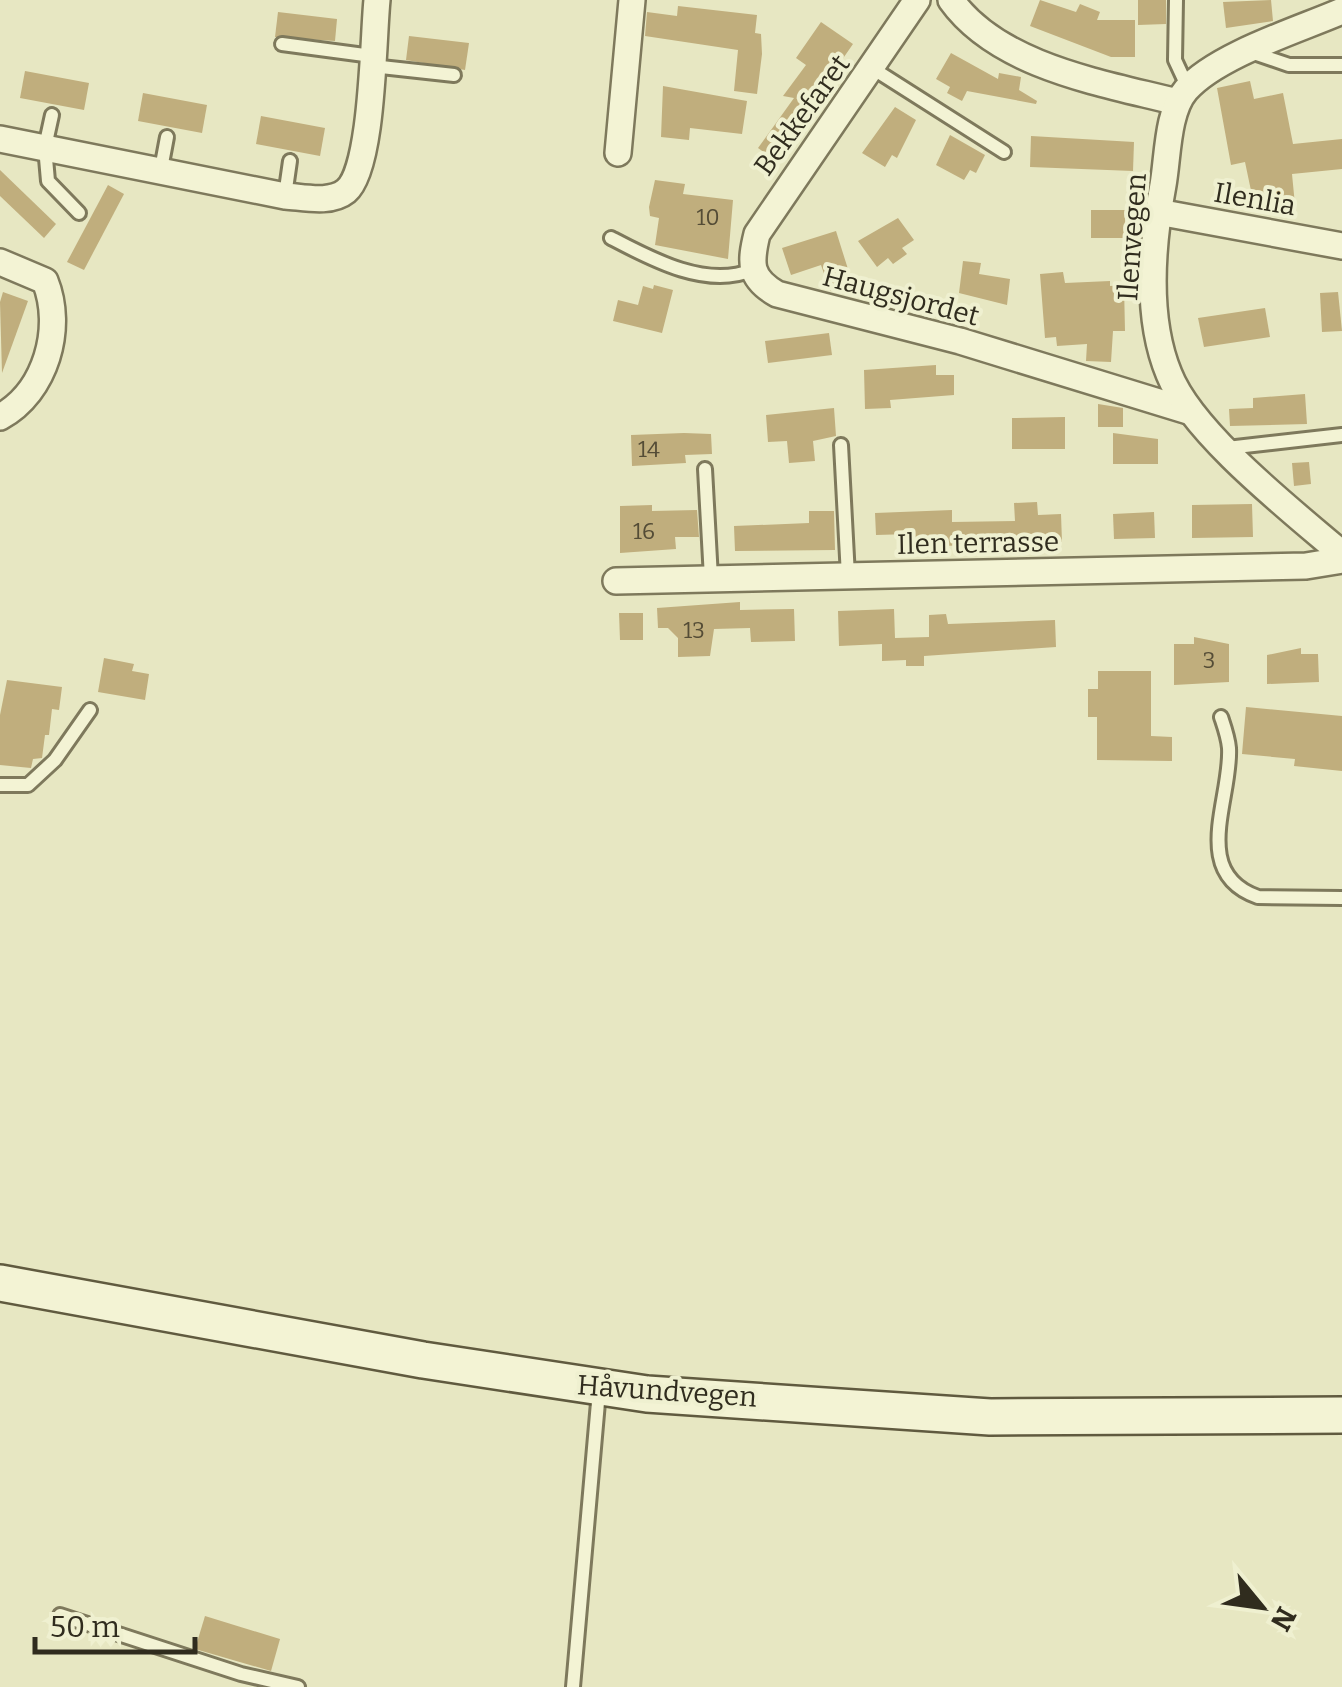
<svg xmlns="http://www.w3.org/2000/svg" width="1342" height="1687" viewBox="0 0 1342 1687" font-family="Bitter,serif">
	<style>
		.building { fill: #c0ae7d }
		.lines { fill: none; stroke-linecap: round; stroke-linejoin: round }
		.service-casing { stroke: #7e795c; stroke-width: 18 }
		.minor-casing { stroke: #7e795c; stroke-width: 30 }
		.secondary-casing { stroke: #605a3f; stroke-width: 40 }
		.service { stroke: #f3f3d4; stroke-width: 12 }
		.minor { stroke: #f3f3d4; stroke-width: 25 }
		.secondary { stroke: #f3f3d4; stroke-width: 35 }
		.labels { text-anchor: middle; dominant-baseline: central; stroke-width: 8; stroke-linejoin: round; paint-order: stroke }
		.number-label { font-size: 22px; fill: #544c36 }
		.street-label { font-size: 28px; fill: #302c1e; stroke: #eff0d0 }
	</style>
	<rect width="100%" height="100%" fill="#e7e7c2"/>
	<g class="building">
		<polygon points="1040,0 1076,12 1080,4 1100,12 1097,20 1135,20 1135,57 1111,57 1030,26"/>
		<polygon points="1138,0 1166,0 1166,24 1138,25"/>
		<polygon points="1271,0 1273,21 1226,28 1223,2"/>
		<polygon points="678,6 757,15 755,33 761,34 762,54 757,94 734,91 738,50 645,36 647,12 677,16"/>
		<polygon points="278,12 337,19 335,41 275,37"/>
		<polygon points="821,22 853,44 819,93 826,99 778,162 758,148 794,98 783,96 806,65 796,58"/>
		<polygon points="409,36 469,43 465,70 406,60"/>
		<polygon points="951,53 998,79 999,73 1021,77 1019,90 1037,101 1036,104 967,91 962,101 947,93 950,87 936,79"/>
		<polygon points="25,71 89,83 84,110 20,98"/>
		<polygon points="1250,81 1254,99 1283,93 1293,144 1342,139 1342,169 1292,174 1295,205 1274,207 1274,201 1254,205 1245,162 1231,165 1217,88"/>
		<polygon points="663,86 747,101 742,134 690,128 689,140 661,137"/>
		<polygon points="143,93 207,105 202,133 138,121"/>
		<polygon points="895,107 916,120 897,158 892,155 885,167 862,153"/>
		<polygon points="261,116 325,128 320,156 256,144"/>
		<polygon points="950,135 985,155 976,173 970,170 964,180 936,165"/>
		<polygon points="1031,136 1134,142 1133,171 1030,167"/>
		<polygon points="0,170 56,224 44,238 0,196"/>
		<polygon points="655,180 685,184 683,194 733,200 728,259 655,245 659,218 650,216 649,207"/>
		<polygon points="108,185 124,194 84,270 67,262"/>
		<rect x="1091" y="210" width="34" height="28"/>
		<polygon points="898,218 914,240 902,248 907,254 893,264 888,258 877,267 858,241"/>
		<polygon points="836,231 853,285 830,291 821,265 791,275 782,248"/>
		<polygon points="963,261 981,263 979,274 1010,279 1007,305 959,293"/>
		<polygon points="1063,272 1065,283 1110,281 1110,286 1124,285 1125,331 1113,331 1111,362 1086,361 1087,344 1057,346 1056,337 1045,338 1040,274"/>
		<polygon points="654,285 673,290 662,333 613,321 618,300 638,305 643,286 653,289"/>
		<polygon points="3,292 28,301 2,373 0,302"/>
		<polygon points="1338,292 1342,331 1322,332 1320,293"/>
		<polygon points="1265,308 1270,337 1204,347 1198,318"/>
		<polygon points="829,333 832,355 768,363 765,341"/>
		<polygon points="936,365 936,375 954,375 954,395 890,400 891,408 865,409 864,370"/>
		<polygon points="1305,394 1307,424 1230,426 1229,409 1253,408 1253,398"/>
		<polygon points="1098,404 1123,408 1123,427 1098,427"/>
		<polygon points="834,408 836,436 813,441 815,461 789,463 787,441 768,442 766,415"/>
		<polygon points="1065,417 1065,449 1012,449 1012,418"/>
		<polygon points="684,433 711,434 712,454 685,455 686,463 632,466 631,435"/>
		<polygon points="1113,433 1158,439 1158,464 1113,464"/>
		<polygon points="1309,462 1311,484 1294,486 1292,463"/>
		<polygon points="1037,502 1038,515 1061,514 1062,542 911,547 910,534 876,535 875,513 952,510 952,522 1015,521 1014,503"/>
		<polygon points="1252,504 1253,537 1192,538 1192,505"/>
		<polygon points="652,505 652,511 697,510 699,537 675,537 676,549 620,553 620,506"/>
		<polygon points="809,511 834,511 835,550 735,551 734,526 809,523"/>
		<polygon points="1154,512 1155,538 1114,539 1113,514"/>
		<polygon points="740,602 740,610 794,609 795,641 751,642 750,628 714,629 710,656 678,657 678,638 668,628 658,628 657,608"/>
		<polygon points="894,609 895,638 929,637 929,615 946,614 948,624 1055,620 1056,647 924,656 924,666 906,666 906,660 882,661 882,644 839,646 838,611"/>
		<polygon points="619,613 643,613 643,640 620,640"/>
		<polygon points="1194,637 1229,644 1229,682 1174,685 1174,644 1194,644"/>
		<polygon points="1301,648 1301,654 1318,654 1319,682 1267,684 1267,655"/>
		<polygon points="104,658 134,664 132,671 149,674 145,700 98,692"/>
		<polygon points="1098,671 1151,671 1151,736 1172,737 1172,761 1097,760 1097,717 1088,717 1088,689 1098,689"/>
		<polygon points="7,680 62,687 59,710 52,709 49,735 45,735 42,758 33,759 31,768 0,765 0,715"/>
		<polygon points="1246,707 1342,716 1342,771 1294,766 1295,759 1242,754"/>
		<polygon points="205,1616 280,1639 271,1671 195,1649"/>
	</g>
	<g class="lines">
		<defs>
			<g id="service">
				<polyline points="1176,0 1175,60 1188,88"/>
				<polyline points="282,44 372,56"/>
				<polyline points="1251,52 1289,65 1342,65"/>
				<polyline points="372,66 454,75"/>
				<polyline points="872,68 1004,152"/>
				<polyline points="52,115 45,147 48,181 79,213"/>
				<polyline points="161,169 167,137"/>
				<polyline points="285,196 290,161"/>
				<path d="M611,238C651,259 706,289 752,270"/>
				<polyline points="841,445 848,576"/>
				<polyline points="1227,448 1342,435"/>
				<polyline points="705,469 711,578"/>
				<path d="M1221,717C1224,726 1228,737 1229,748C1232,798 1189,873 1258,897L1342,898"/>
				<polyline points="0,785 28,785 55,760 90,710"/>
				<polyline points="60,1615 241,1674 298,1687"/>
				<polyline points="573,1687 599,1391"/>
			</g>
			<g id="minor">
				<path d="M917,0L757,234C750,263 749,278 777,294L960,341L1188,411"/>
				<path d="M951,0C999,67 1103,83 1177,102"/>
				<path d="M1342,11C1298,30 1217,55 1186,90C1167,112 1168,157 1163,185C1152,244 1145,316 1169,374C1192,433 1292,511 1342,554"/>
				<path d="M0,139L285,196C303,197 330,204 346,191C373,169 373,38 377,0"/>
				<polyline points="618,153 632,0"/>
				<polyline points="1158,212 1342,246"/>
				<path d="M0,262L45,281C64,328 46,392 0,417"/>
				<polyline points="616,581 1306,566 1342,560"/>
			</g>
			<polyline id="secondary" points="0,1283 423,1360 647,1394 990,1417 1342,1415"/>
		</defs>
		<use href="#service" class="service-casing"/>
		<use href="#minor" class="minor-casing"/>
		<use href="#secondary" class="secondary-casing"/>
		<use href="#service" class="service"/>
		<use href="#minor" class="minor"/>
		<use href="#secondary" class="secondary"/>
	</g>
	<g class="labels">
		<g class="number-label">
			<text x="708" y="217">10</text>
			<text x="649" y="449">14</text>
			<text x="644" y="531">16</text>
			<text x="694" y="630">13</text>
			<text x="1209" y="660">3</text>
		</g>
		<g class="street-label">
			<text transform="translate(802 115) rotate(-54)">Bekkefaret</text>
			<text transform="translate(1255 199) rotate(10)">Ilenlia</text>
			<text transform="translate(1132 237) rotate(-86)">Ilenvegen</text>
			<text transform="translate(901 296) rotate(15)">Haugsjordet</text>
			<text transform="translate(978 543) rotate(-1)">Ilen terrasse</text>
			<text transform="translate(667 1391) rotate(4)">Håvundvegen</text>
		</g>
	</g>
	<g transform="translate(1262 1607) rotate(119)" stroke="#eff0d0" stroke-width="8" paint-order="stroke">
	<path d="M0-8L18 38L0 25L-18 38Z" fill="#302c1e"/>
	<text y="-15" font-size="28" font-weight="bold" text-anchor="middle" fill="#302c1e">N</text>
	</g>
	<path d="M35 1637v15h160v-15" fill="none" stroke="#302c1e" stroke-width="5"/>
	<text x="50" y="1637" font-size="30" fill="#302c1e" stroke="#eff0d0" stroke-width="8" paint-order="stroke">50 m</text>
</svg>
